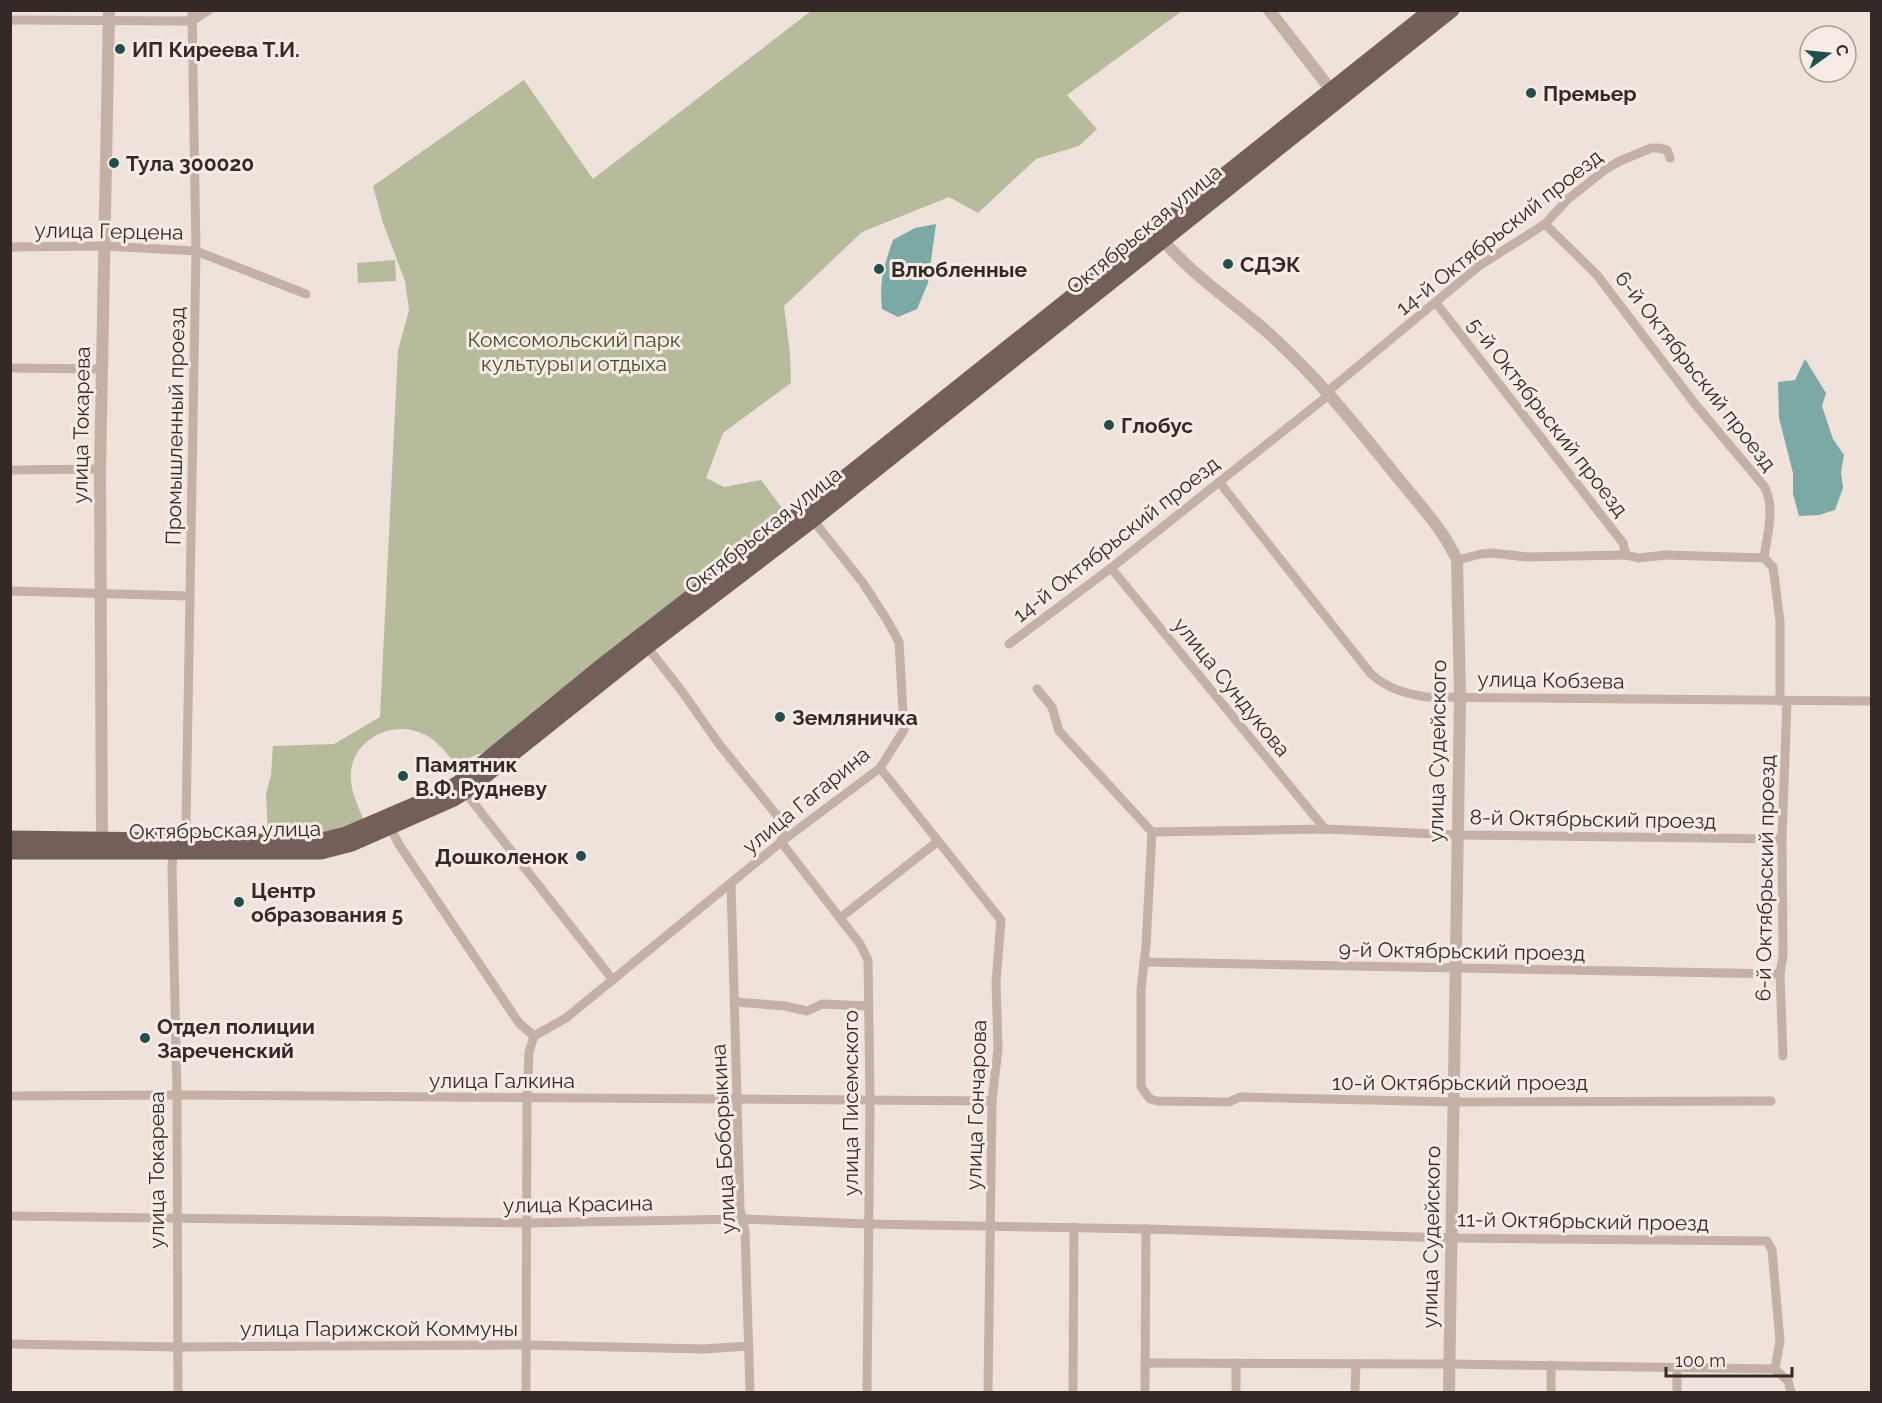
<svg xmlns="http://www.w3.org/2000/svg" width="1882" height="1403" viewBox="0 0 1882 1403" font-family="Raleway,sans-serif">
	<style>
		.green { fill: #b6bc9b }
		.water { fill: #7ba9a4 }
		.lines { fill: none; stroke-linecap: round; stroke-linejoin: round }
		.minor { stroke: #c5b0a7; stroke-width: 9 }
		.tertiary { stroke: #c5b0a7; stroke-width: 12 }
		.primary { stroke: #735e59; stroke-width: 15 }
		.poi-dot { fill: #20504c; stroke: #f7ece5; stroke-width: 2 }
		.labels { text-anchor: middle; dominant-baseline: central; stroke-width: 6; stroke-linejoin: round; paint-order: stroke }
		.poi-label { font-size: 21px; font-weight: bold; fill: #332927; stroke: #f7ece5; text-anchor: start }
		.street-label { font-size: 21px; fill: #332927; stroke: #f7ece5 }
		.park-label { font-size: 21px; fill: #474e2d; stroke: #f7ece5 }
	</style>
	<rect width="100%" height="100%" fill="#efe2da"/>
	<g class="green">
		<path d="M811,11H1182L1067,95L1097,129L1079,146L1036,159L978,213L949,197L862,232L784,306L790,353L791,383L723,433L706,478L724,487L761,480L791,520L487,751L471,757L458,767C447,754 437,739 421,733C388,719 347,744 351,781C352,794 359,808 364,821L326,835L268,836L266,794L271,775L273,746L334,744L380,717L398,350L409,310L405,281L383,223L373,186L524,80L593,179Z"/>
		<polygon points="395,260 396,281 358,283 357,263"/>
	</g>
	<g class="water">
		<path d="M936,224L928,283L917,309L898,317L882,309C879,281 884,266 893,240L915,228Z"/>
		<polygon points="1805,359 1826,393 1822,406 1833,439 1844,455 1841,472 1843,488 1835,510 1819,515 1799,516 1793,494 1793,473 1779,418 1778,382 1795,380"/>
	</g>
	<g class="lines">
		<g class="minor">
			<polyline points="10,20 192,21 209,10"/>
			<path d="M1545,224L1597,275L1695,404L1764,486C1776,507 1767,535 1764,558L1773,567L1780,621V701"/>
			<polyline points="10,247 104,246 196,251 306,294"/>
			<polyline points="1436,303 1623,543 1626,555"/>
			<polyline points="10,368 103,369"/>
			<polyline points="1327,392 1479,266 1545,224 1568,199 1606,169 1620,161 1651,148 1658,148 1667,150 1670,158"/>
			<polyline points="10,470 100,469"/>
			<path d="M1220,483L1371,674C1388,689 1404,693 1426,697L1872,701"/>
			<polyline points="1457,560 1481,554 1492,553 1527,557 1626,555 1638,558 1666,555 1764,558"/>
			<polyline points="1111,568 1325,829"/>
			<polyline points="10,591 190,596"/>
			<polyline points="1009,644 1111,568 1330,394"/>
			<polyline points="647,647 681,690 719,744 784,824 781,842 860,944 868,960 870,1100 867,1392"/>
			<polyline points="1037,689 1052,707 1059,731 1152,832 1146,946 1141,989 1141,1087 1150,1099 1158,1101 1229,1102 1240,1097 1454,1102 1771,1101"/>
			<polyline points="880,768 1001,920 996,982 998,1049 992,1101 988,1392"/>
			<polyline points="465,792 613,980"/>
			<polyline points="391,828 398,843 519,1023 534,1036 529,1052 527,1098 526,1392"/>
			<polyline points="1152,832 1325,829 1458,835 1782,839"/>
			<polyline points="180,841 186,823 196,251 192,10"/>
			<polyline points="173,853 172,868 177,1095 178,1392"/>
			<polyline points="731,883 740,1209 745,1230 750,1392"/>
			<polyline points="840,918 937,842"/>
			<polyline points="1144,962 1780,974"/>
			<polyline points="736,1002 785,1006 807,1011 822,1004 868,1006"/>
			<polyline points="534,1036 566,1018 781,842 880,768 904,730 899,642 887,620 863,583 813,520"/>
			<polyline points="1783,1056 1780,974 1783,955 1782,839 1787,701"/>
			<polyline points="10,1096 177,1095 992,1101"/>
			<polyline points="10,1216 527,1223 743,1219 868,1224 1146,1229 1451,1238 1767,1241 1772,1250 1780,1341 1775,1369 1788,1381 1791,1392"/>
			<polyline points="10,1344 178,1347 527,1345 704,1349 749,1346"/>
			<polyline points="1145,1363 1450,1364 1775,1369"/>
			<polyline points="1073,1392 1074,1227"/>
			<polyline points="1145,1392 1146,1229"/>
			<polyline points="1236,1392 1236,1363"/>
			<polyline points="1355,1392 1356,1364"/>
			<polyline points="1551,1392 1551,1365"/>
			<polyline points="1677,1392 1677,1367"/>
		</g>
		<g class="tertiary">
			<polyline points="1269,10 1331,90"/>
			<path d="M1163,240C1193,276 1232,301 1266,331C1316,375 1357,427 1398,478C1419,504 1443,529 1457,560L1460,697L1449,1392"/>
			<polyline points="102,839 100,469 109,10"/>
		</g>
		<g class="primary">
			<polyline points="10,838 314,842 346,834 437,795 458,783 600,667 835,485 1431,10"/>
			<polyline points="10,852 321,852 352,844 452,800 465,792 647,647 813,520 1452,10"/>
		</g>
	</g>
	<g class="poi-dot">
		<circle cx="120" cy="49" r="6"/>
		<circle cx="1531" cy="93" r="6"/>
		<circle cx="114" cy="163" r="6"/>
		<circle cx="1228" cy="264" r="6"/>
		<circle cx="879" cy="269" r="6"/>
		<circle cx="1109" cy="425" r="6"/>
		<circle cx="780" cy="717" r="6"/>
		<circle cx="403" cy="776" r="6"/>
		<circle cx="581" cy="856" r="6"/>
		<circle cx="239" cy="902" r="6"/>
		<circle cx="145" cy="1038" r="6"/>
	</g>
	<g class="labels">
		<g class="poi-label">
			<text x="132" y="49">ИП Киреева Т.И.</text>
			<text x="1543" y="93">Премьер</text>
			<text x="126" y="163">Тула 300020</text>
			<text x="1240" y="264">СДЭК</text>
			<text x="891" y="269">Влюбленные</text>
			<text x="1121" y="425">Глобус</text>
			<text x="792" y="717">Земляничка</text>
			<text x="415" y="764">Памятник<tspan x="415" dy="24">В.Ф. Рудневу</tspan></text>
			<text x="569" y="856" text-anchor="end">Дошколенок</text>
			<text x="251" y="890">Центр<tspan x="251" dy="24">образования 5</tspan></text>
			<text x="157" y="1026">Отдел полиции<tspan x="157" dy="24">Зареченский</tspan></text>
		</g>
		<g class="street-label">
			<text transform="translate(1144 229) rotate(-39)">Октябрьская улица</text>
			<text transform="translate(109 231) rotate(1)">улица Герцена</text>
			<text transform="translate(1499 232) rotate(-38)">14-й Октябрьский проезд</text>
			<text transform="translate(1696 371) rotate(52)">6-й Октябрьский проезд</text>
			<text transform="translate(1548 417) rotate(52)">5-й Октябрьский проезд</text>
			<text transform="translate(81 425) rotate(-89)">улица Токарева</text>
			<text transform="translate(175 426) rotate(-89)">Промышленный проезд</text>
			<text transform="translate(763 530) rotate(-38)">Октябрьская улица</text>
			<text transform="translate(1116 539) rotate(-38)">14-й Октябрьский проезд</text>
			<text transform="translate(1551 680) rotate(1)">улица Кобзева</text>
			<text transform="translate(1232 687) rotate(51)">улица Сундукова</text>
			<text transform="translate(1437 751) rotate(-89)">улица Судейского</text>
			<text transform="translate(806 800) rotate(-39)">улица Гагарина</text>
			<text transform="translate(1593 819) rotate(1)">8-й Октябрьский проезд</text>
			<text transform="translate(225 830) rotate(-1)">Октябрьская улица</text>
			<text transform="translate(1765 878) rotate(-89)">6-й Октябрьский проезд</text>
			<text transform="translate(1462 951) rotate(1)">9-й Октябрьский проезд</text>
			<text x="502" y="1080">улица Галкина</text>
			<text x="1460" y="1082">10-й Октябрьский проезд</text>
			<text transform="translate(850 1103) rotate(-90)">улица Писемского</text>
			<text transform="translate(976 1105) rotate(-88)">улица Гончарова</text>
			<text transform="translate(723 1139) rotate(-93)">улица Боборыкина</text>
			<text transform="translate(156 1170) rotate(-90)">улица Токарева</text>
			<text transform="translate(578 1204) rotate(-1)">улица Красина</text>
			<text transform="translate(1583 1221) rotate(1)">11-й Октябрьский проезд</text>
			<text transform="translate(1431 1237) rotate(-89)">улица Судейского</text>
			<text x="379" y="1328">улица Парижской Коммуны</text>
		</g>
		<g class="park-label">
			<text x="574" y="339">Комсомольский парк<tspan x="574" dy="24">культуры и отдыха</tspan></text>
		</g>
	</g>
	<rect width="1882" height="1403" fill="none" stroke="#332927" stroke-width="24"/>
	<g transform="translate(1828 54) rotate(75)"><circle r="28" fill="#f7ece5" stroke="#a99e99" stroke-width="1.5"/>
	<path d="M0-4.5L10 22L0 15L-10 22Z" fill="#20504c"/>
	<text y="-9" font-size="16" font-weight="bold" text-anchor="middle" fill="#332927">С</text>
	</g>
	<path d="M1666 1367v9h126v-9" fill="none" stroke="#332927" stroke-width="3"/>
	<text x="1675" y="1367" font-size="18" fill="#332927" stroke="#f7ece5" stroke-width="4.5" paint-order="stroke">100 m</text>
</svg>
